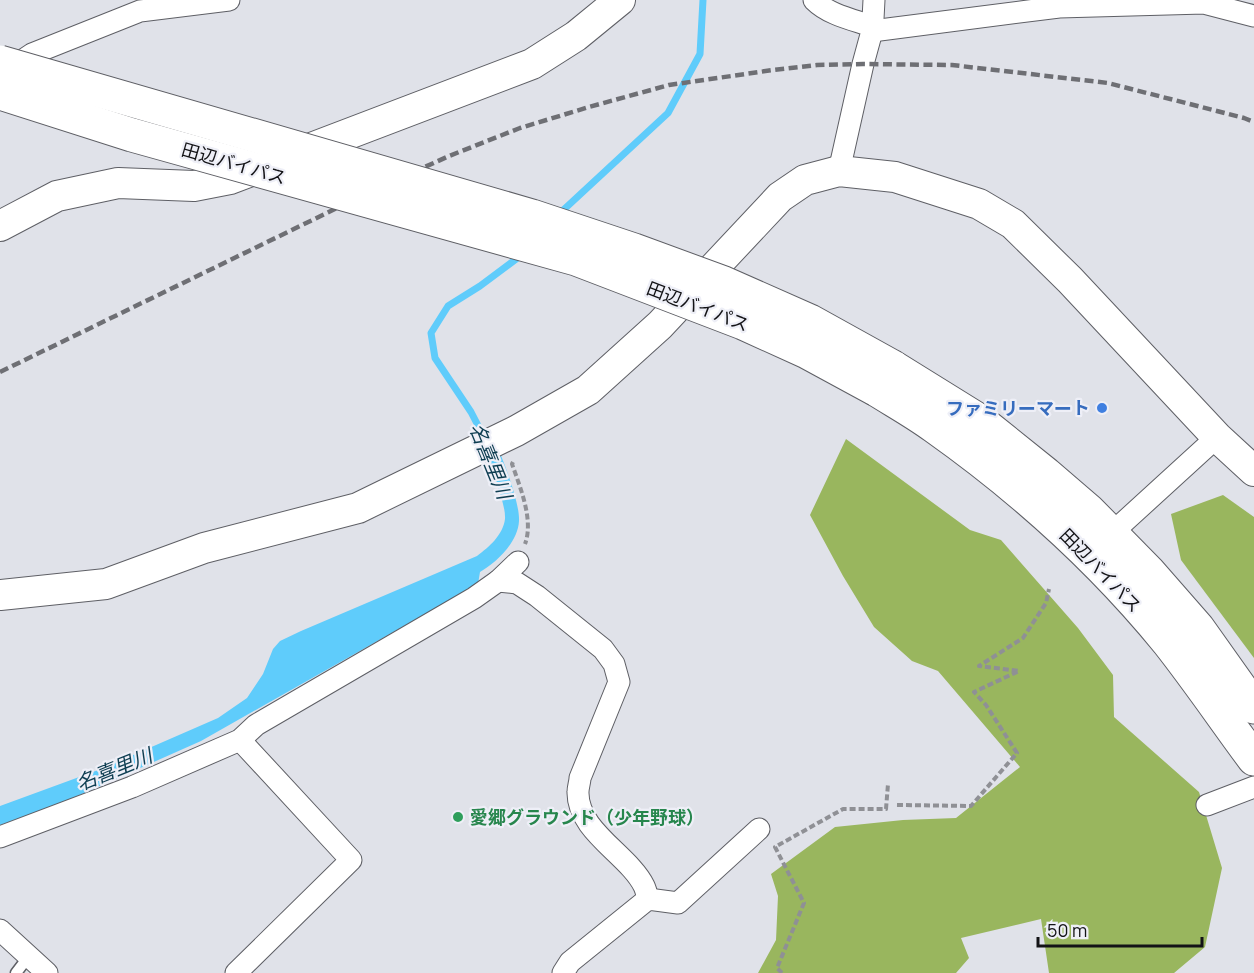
<svg xmlns="http://www.w3.org/2000/svg" width="1254" height="973" viewBox="0 0 1254 973" font-family="Manrope,'Noto Sans JP',sans-serif">
	<style>
		.forest { fill: #99b65e }
		.water { fill: #5fccfb }
		.lines { fill: none; stroke-linecap: round; stroke-linejoin: round }
		.stream { stroke: #5fccfb; stroke-width: 7 }
		.lane-casing { stroke: #5e5f65; stroke-width: 13 }
		.street-casing { stroke: #5e5f65; stroke-width: 23 }
		.secondary-casing { stroke: #5e5f65; stroke-width: 32 }
		.highway-casing { stroke: #5e5f65; stroke-width: 35 }
		.path { stroke: #8f9095; stroke-width: 4; stroke-dasharray: 6 3; stroke-linecap: butt }
		.lane { stroke: #fff; stroke-width: 10 }
		.street { stroke: #fff; stroke-width: 21 }
		.secondary { stroke: #fff; stroke-width: 30 }
		.highway { stroke: #fff; stroke-width: 33 }
		.rail { stroke: #6e6f74; stroke-width: 4.5; stroke-dasharray: 9 4.5; stroke-linecap: butt }
		.highway-bridge-casing { stroke: #5e5f65; stroke-width: 35; stroke-linecap: butt }
		.highway-bridge { stroke: #fff; stroke-width: 33 }
		.shop-dot { fill: #3f7fe0; stroke: #eeeff7; stroke-width: 2 }
		.leisure-dot { fill: #2e9e5b; stroke: #eeeff7; stroke-width: 2 }
		.labels { text-anchor: middle; dominant-baseline: central; stroke-width: 4.5; stroke-linejoin: round; paint-order: stroke }
		.street-label { font-size: 18px; fill: #131316; stroke: #eeeff7 }
		.shop-label { font-size: 18px; font-weight: bold; fill: #366cbe; stroke: #eeeff7; text-anchor: end }
		.leisure-label { font-size: 18px; font-weight: bold; fill: #27864d; stroke: #eeeff7; text-anchor: start }
		.water-label { font-size: 20px; font-style: italic; fill: #0d3d51; stroke: #eeeff7 }
	</style>
	<rect width="100%" height="100%" fill="#e0e2e9"/>
	<g class="forest">
		<polygon points="846,439 970,530 1001,540 1078,628 1113,675 1114,717 1199,792 1222,868 1205,947 1174,973 1049,973 1041,919 961,938 969,958 956,973 758,973 776,940 778,896 771,874 835,827 903,820 956,818 1020,767 938,671 912,661 874,627 843,576 810,515"/>
		<polygon points="1223,495 1254,517 1254,658 1181,560 1171,514"/>
	</g>
	<path class="water" d="M498,448C505,465 520,504 519,521C518,542 497,562 480,572L478,584L201,741L57,805L0,825V806L101,769L218,718L247,698L263,674L273,649L280,641L301,631L477,556C489,547 503,535 505,519C506,502 491,471 485,455Z"/>
	<g class="lines">
		<g class="stream">
			<polyline points="559,214 668,113 700,54 703,0"/>
			<polyline points="485,439 471,412 435,358 431,333 448,306 480,286 523,254"/>
		</g>
		<defs>
			<polyline id="lane" points="16,973 29,956"/>
			<g id="street">
				<path d="M814,0C828,14 850,19 868,25L872,31L863,64L839,171"/>
				<polyline points="868,25 873,19 874,0"/>
				<polyline points="872,31 1059,7 1204,3 1254,16"/>
				<polyline points="8,70 32,54 140,11 229,0"/>
				<polyline points="1102,542 1217,437"/>
				<path d="M498,581L517,583L537,596L603,649L614,664L619,682L580,778C580,782 578,787 578,792C577,831 629,855 644,886C646,890 647,895 648,899"/>
				<polyline points="1207,805 1254,787"/>
				<polyline points="0,837 132,787 240,740 256,725 474,598 498,581 518,562"/>
				<polyline points="0,930 47,973"/>
				<polyline points="236,973 351,860 240,740"/>
				<polyline points="563,973 570,962 648,899 678,903 759,829"/>
			</g>
			<g id="secondary">
				<polyline points="0,226 57,196 118,183 194,186 230,179 532,64 576,36 620,0"/>
				<polyline points="0,595 106,584 204,548 358,508 516,431 588,390 660,325 780,197 805,180 839,171 895,177 979,204 1013,224 1070,280 1217,437 1254,471"/>
			</g>
			<g id="highway">
				<polyline points="893,367 980,421 1046,474 1089,511 1149,572 1198,628 1254,707"/>
				<path d="M877,390C896,402 916,413 935,427C1021,488 1101,560 1168,642C1198,680 1225,720 1254,759"/>
			</g>
		</defs>
		<use href="#lane" class="lane-casing"/>
		<use href="#street" class="street-casing"/>
		<use href="#secondary" class="secondary-casing"/>
		<use href="#highway" class="highway-casing"/>
		<g class="path">
			<path d="M513,462L512,464C520,487 534,520 525,544"/>
			<polyline points="897,805 971,806 1017,753 986,705 974,692 1019,671 979,666 1023,638 1046,603 1049,589"/>
			<polyline points="782,973 777,968 804,903 775,847 843,809 886,809 888,784"/>
		</g>
		<use href="#lane" class="lane"/>
		<use href="#street" class="street"/>
		<use href="#secondary" class="secondary"/>
		<use href="#highway" class="highway"/>
		<polyline class="rail" points="0,372 372,191 449,156 520,128 589,107 669,85 773,70 817,65 863,64 952,65 1108,83 1244,118 1254,122"/>
		<defs>
			<g id="highway-bridge">
				<polyline points="0,62 532,216 634,250 724,283 810,321 893,367"/>
				<polyline points="0,93 132,135 576,259 743,323 807,352 877,390"/>
			</g>
		</defs>
		<use href="#highway-bridge" class="highway-bridge-casing"/>
		<use href="#highway-bridge" class="highway-bridge"/>
	</g>
	<circle class="shop-dot" cx="1102" cy="408" r="6"/>
	<circle class="leisure-dot" cx="458" cy="817" r="6"/>
	<g class="labels">
		<g class="street-label">
			<text transform="translate(234 163) rotate(16)">田辺バイパス</text>
			<text transform="translate(698 306) rotate(21)">田辺バイパス</text>
			<text transform="translate(1101 570) rotate(46)">田辺バイパス</text>
		</g>
		<g class="shop-label">
			<text x="1090" y="408">ファミリーマート</text>
		</g>
		<g class="leisure-label">
			<text x="470" y="817">愛郷グラウンド（少年野球）</text>
		</g>
		<g class="water-label">
			<text transform="translate(491 461) rotate(68)">名喜里川</text>
			<text transform="translate(114 769) rotate(-22)">名喜里川</text>
		</g>
	</g>
	<path d="M1038 937v9h164v-9" fill="none" stroke="#131316" stroke-width="3"/>
	<text x="1047" y="937" font-size="18" fill="#131316" stroke="#eeeff7" stroke-width="4.5" paint-order="stroke">50 m</text>
</svg>
